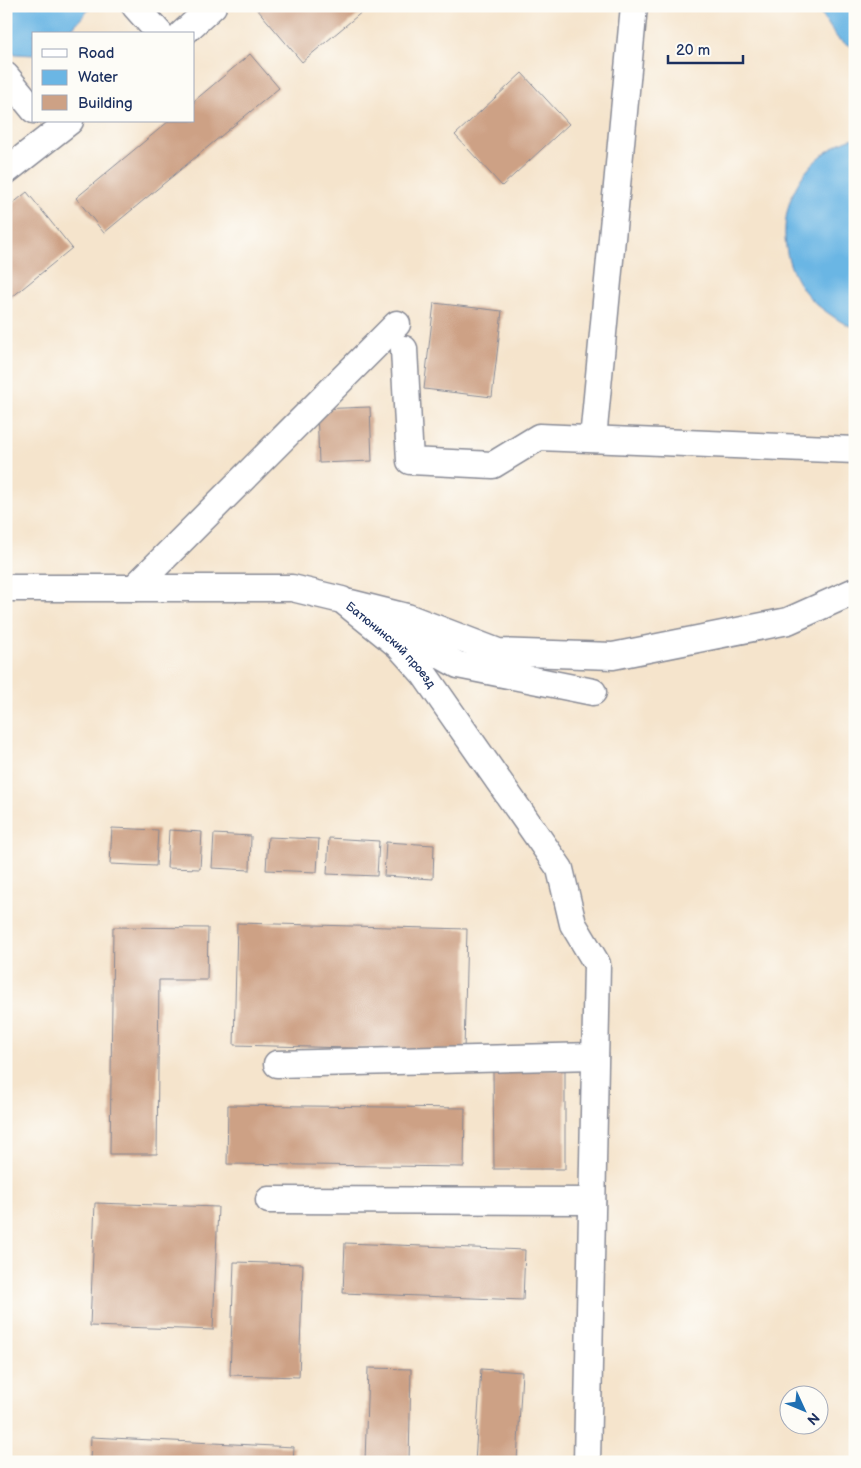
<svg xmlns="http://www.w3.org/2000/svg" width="861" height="1468" viewBox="0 0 861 1468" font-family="'Balsamiq Sans',sans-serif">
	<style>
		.water { fill: #6bb6e4; stroke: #4372a1 }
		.building { fill: #cda185 }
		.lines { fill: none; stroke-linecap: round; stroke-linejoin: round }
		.minor-casing { stroke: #888a95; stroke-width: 29 }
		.minor { stroke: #fff; stroke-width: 26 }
		.labels { text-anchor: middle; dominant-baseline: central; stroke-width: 5; stroke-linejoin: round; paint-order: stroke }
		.street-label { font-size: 12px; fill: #1b2f5e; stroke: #fdfcf7 }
	</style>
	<rect width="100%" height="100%" fill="#fdfcf7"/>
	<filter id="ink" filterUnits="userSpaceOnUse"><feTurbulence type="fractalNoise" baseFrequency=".02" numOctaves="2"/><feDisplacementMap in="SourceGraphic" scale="10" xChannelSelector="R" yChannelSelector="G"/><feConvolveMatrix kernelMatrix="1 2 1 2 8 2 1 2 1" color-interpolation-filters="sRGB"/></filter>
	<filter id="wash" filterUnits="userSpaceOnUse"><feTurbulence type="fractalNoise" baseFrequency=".0096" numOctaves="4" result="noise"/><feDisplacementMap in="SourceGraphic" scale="20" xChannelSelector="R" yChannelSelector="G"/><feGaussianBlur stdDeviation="1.12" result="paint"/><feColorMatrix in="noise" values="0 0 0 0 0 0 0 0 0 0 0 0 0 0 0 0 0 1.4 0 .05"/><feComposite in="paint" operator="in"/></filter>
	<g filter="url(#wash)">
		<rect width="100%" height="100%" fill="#f5e4cc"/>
		<g class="water">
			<polygon points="6,6 92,6 67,34 34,34 34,55 15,54 6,44"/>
			<polygon points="816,6 855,6 855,49 838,39"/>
			<path d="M855,138V327C844,325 837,319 828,313C770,275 771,190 828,151C837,145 844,140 855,138Z"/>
		</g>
		<g id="blocks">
			<g class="building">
				<polygon points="260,6 369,6 302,62 257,9"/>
				<polygon points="250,54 279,88 104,233 76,198 169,121 194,121 194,101"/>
				<polygon points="522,73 569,124 502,186 455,135"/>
				<polygon points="27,192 72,248 6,302 6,209"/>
				<polygon points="434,303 502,311 492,397 424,389"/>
				<polygon points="370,407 372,461 319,463 317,409"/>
				<polygon points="112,828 158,830 156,866 110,864"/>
				<polygon points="169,830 202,832 200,869 167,868"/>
				<polygon points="214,834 251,836 250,870 212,868"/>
				<polygon points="268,837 319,839 317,872 266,870"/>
				<polygon points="329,838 379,841 377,876 327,874"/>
				<polygon points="386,842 434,845 433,879 384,876"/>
				<polygon points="237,923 467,929 464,1051 234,1045"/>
				<polygon points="113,927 208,928 207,980 159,980 157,1154 110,1154"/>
				<polygon points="493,1070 565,1070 565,1169 494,1169"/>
				<polygon points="228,1105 465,1108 464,1167 227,1164"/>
				<polygon points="95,1203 218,1207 213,1330 90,1326"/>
				<polygon points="345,1243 525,1250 523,1300 343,1293"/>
				<polygon points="234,1262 303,1264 299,1377 230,1375"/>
				<polygon points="368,1368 411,1369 409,1462 365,1462"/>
				<polygon points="481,1369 522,1372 517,1462 475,1462"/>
				<polygon points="91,1437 294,1447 293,1462 90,1462"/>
			</g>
		</g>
	</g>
	<g filter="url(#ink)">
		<use href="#blocks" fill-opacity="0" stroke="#888a95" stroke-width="1"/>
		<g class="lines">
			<defs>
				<g id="minor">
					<polyline points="135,6 160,34"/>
					<polyline points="182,34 213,6"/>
					<polyline points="6,76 34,110"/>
					<polyline points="6,171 70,121"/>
					<polyline points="404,349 410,461 493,465 539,437 855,450"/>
					<polyline points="593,439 634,6"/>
					<path id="s1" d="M6,588H292L342,600L399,646L424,674L560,869L573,924L597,964L587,1462"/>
					<polyline points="134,588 397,324"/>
					<polyline points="351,603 407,617 498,652 613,656 788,621 855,591"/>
					<polyline points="393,629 458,665 593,692"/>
					<polyline points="277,1064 595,1056"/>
					<polyline points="269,1200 592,1201"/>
				</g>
			</defs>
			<use href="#minor" class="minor-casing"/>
			<use href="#minor" class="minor"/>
		</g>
	</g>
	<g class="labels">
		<g class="street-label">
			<text stroke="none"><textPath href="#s1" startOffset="404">Батюнинский проезд</textPath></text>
		</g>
	</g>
	<rect width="861" height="1468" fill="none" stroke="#fdfcf7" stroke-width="25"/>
	<rect x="32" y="32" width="162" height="90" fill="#fdfcf7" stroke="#a3aaba"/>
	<rect x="42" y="49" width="25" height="8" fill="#ffffff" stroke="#a3aaba"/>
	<text x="78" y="58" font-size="15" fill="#1b2f5e">Road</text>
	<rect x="42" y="70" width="25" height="15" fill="#6bb6e4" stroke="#a3aaba"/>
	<text x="78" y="82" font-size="15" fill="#1b2f5e">Water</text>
	<rect x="42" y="95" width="25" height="15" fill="#cda185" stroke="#a3aaba"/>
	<text x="78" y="108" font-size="15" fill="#1b2f5e">Building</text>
	<g transform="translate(804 1410) rotate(134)"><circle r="24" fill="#fdfcf7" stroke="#a3aaba"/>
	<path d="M0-4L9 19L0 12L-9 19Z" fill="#1f6fb2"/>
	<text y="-8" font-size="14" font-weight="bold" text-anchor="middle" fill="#1b2f5e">N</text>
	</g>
	<path d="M668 55v8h75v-8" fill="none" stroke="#1b2f5e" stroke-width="2.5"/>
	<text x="676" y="55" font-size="15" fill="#1b2f5e" stroke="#fdfcf7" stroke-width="4" paint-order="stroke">20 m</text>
</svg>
